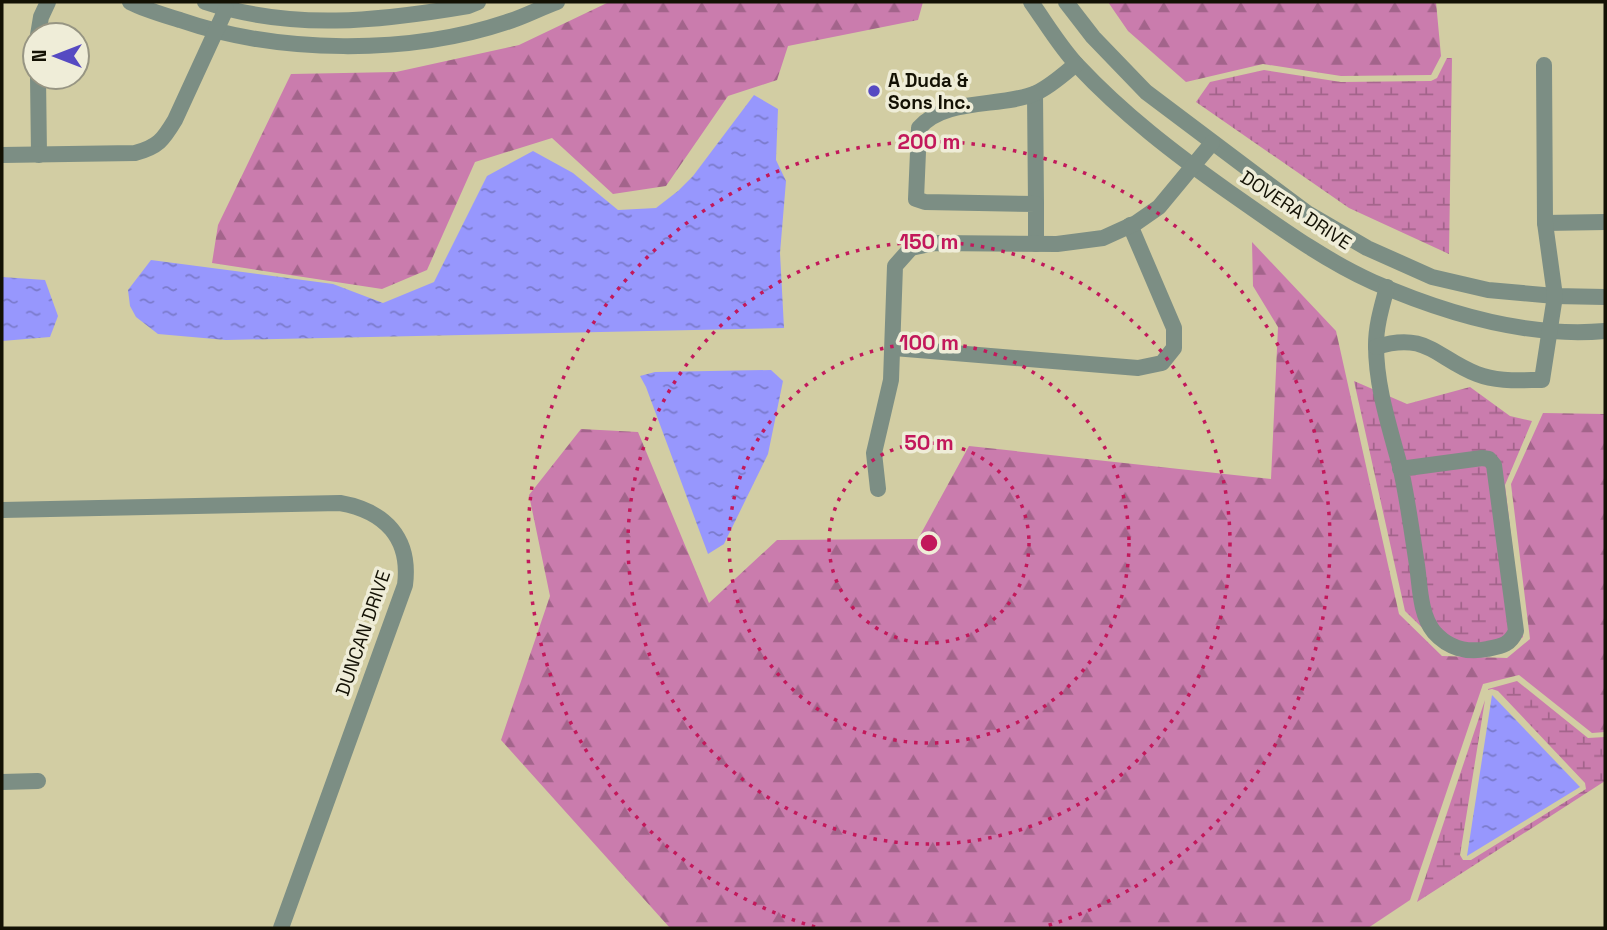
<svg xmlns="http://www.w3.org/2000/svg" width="1607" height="930" viewBox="0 0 1607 930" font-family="'Space Grotesk',sans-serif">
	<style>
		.forest { fill: url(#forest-firs) }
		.wetland { fill: url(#wetland-marsh) }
		.water { fill: url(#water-ripples) }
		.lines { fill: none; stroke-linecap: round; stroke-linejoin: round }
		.minor { stroke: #7c8e84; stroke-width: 16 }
		.ring { fill: none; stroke: #c2185b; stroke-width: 3.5; stroke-dasharray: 3.5 7 }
		.poi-dot { fill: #564ac2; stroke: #efedd8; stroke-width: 2.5 }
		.labels { text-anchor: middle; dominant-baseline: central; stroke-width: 7; stroke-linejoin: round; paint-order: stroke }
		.poi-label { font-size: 19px; font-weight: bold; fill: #131104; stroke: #efedd8; text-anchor: start }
		.street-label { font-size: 19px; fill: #131104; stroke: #efedd8 }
		.centre { fill: #c2185b; stroke: #efedd8; stroke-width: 3.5 }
		.ring-label { font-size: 21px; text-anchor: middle; font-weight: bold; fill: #c2185b; stroke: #efedd8; stroke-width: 7; stroke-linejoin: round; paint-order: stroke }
	</style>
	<defs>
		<pattern id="forest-firs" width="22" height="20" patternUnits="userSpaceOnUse" patternTransform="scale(1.75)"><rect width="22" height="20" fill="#ca7cad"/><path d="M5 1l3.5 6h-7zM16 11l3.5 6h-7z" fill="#a3648b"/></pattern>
		<pattern id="wetland-marsh" width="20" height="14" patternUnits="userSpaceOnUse" patternTransform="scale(1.75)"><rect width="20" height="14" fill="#ca7cad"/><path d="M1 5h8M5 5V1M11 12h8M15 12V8" fill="none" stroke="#a3648b"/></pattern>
		<pattern id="water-ripples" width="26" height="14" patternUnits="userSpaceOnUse" patternTransform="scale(1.75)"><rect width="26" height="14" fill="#9797fd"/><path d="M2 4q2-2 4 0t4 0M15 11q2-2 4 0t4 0" fill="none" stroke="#7a7acb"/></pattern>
	</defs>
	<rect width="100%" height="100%" fill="#d2cda3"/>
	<g class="forest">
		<polygon points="609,2 923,2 918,20 788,46 777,80 728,96 666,186 613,194 552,138 475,162 427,270 382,289 212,263 218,225 291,74 396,72 519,45"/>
		<polygon points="1108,2 1436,2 1441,56 1431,75 1341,76 1263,64 1186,82 1128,31"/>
		<polygon points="1252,242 1336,331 1399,614 1442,656 1507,658 1530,639 1511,484 1543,413 1605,414 1605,732 1592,733 1519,675 1483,684 1410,900 1368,928 670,928 501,740 550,596 529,495 581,429 638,432 709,603 777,540 918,539 969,446 1271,479 1278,327 1253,286"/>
	</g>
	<g class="wetland">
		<polygon points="1447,58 1452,58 1449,254 1349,208 1196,102 1210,82 1264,70 1341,82 1431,81 1437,78"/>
		<polygon points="1354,381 1407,404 1470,387 1510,416 1532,421 1505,485 1523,637 1504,652 1445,650 1405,611"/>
		<polygon points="1517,681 1588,738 1605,737 1605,781 1417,902 1485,700 1460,855 1463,860 1471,860 1586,789 1585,783 1498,691 1492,689 1488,690 1488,689"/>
	</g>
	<g class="water">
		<polygon points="754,95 778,109 776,160 786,181 780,253 784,328 226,340 158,334 136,317 130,306 128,290 151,260 333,284 383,303 434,282 487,176 533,151 573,173 618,210 656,208 678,191 693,176"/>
		<polygon points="2,277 45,280 58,316 50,337 2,341"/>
		<polygon points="771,370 783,381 768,454 724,544 708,554 646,387 640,376 655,372"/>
		<polygon points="1492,695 1580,787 1467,856"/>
	</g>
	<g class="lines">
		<g class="minor">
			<path d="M130,2C146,10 164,15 180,20C278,54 409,55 507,22C524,17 540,8 557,2"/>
			<path d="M205,2C292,31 380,21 468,6L478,2"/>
			<path d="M1031,2C1046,23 1060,47 1078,66C1123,114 1175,154 1229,192C1275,224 1322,259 1373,282C1444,313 1527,338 1605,331"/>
			<polyline points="1066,2 1093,37 1146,92 1307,213 1367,248 1432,277 1488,290 1555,296 1605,297"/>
			<polyline points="38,35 41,17 48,2"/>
			<polyline points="38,77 39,155"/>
			<polyline points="1035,94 1036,204"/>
			<path d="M2,155L135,153C158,147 163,140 175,120L226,9"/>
			<polyline points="1545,223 1605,222"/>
			<path d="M1036,244V204L925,202L916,199L919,128C945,97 1002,108 1036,93C1051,86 1064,74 1076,64"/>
			<path d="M1387,287C1382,306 1376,325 1376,345C1376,388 1390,428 1401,470C1408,502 1412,533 1417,565C1420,586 1420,615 1434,632C1448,648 1467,653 1487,649C1502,646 1510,645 1516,631L1494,465L1489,459L1482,458L1400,469"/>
			<path d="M1376,347C1427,331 1436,358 1477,374C1497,382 1521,380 1542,380L1555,296L1545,223L1544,65"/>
			<polyline points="894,348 1138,368 1162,363 1174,348 1174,328 1130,225"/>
			<polyline points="878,489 874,453 891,380 895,266 911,248 935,243 1057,244 1103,238 1136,223 1159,207 1212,143"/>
			<path d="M2,510L340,503C385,511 411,538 405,585L281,928"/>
			<polyline points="2,782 38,781"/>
		</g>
	</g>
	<g class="ring">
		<circle cx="929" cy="543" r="100"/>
		<circle cx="929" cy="543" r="200"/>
		<circle cx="929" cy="543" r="301"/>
		<path d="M815 927A401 401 0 1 1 1043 927"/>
	</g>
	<circle class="poi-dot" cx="874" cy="91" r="7"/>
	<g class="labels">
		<g class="poi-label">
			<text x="888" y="80">A Duda &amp;<tspan x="888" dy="22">Sons Inc.</tspan></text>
		</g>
		<g class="street-label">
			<text transform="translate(1296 210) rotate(33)">DOVERA DRIVE</text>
			<text transform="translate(363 633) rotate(-71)">DUNCAN DRIVE</text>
		</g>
	</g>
	<circle cx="929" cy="543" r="10" class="centre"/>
	<g class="ring-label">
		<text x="929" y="149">200 m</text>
		<text x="929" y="249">150 m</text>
		<text x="929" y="350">100 m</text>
		<text x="929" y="450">50 m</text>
	</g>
	<rect width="1607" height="930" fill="none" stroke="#131104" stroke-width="7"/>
	<g transform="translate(56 56) rotate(270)"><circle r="33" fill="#efedd8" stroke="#979583" stroke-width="2"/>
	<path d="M0-5L12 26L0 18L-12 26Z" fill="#564ac2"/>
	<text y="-10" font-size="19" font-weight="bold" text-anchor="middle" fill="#131104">N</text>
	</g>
</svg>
